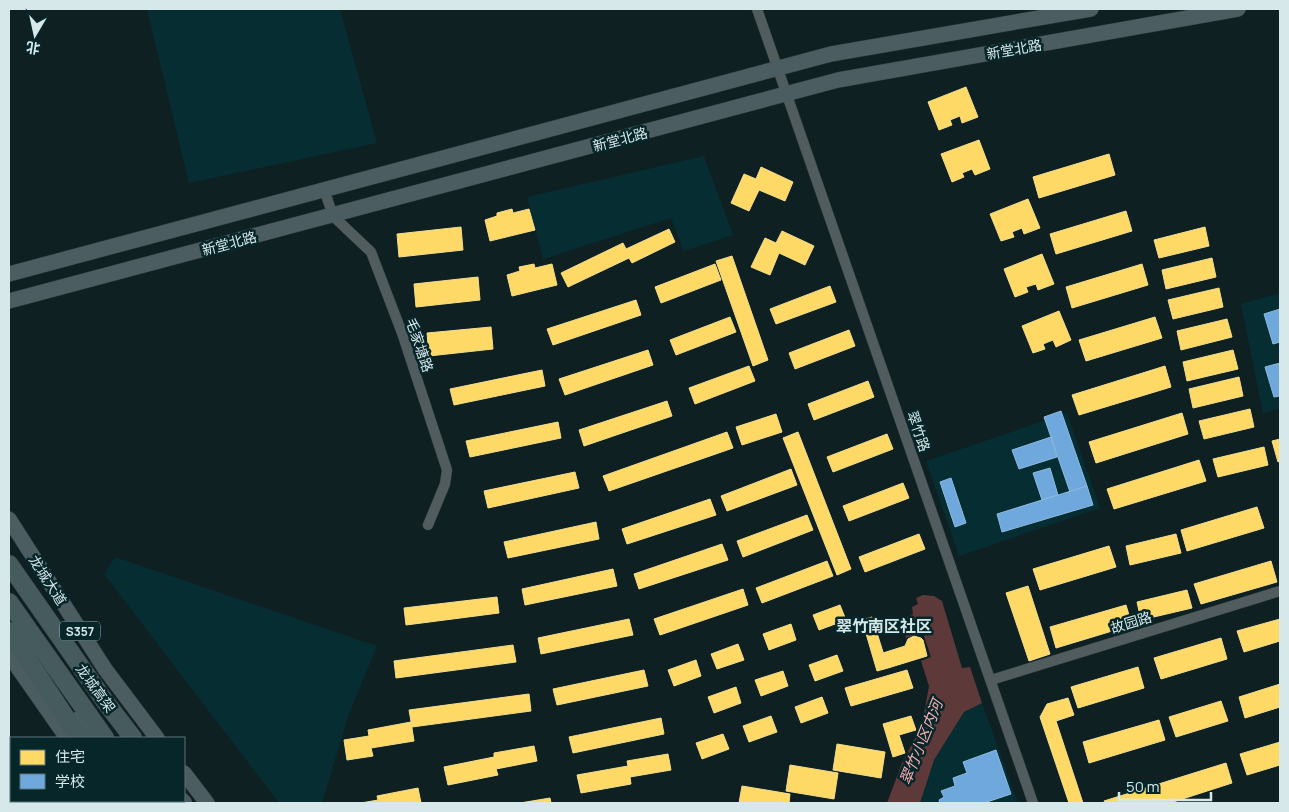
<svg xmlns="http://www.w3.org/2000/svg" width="1289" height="812" viewBox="0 0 1289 812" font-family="Manrope,'Noto Sans SC',sans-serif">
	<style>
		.built { fill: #052d32 }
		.water { fill: #5d393a }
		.homes { fill: #ffd966; stroke: #f3de8e }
		.schools { fill: #6fa8dc; stroke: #8ebbe0 }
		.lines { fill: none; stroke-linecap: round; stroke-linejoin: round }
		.street-casing { stroke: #2f3a3b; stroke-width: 11 }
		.primary-casing { stroke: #2f3a3b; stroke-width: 16 }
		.highway-casing { stroke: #2f3a3b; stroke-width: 19 }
		.street { stroke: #505c5e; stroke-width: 10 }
		.primary { stroke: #4b5d60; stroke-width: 15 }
		.highway { stroke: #455b5e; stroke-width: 18 }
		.labels { text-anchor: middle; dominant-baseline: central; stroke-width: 5; stroke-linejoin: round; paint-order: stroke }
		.shield { fill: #07262a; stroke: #99aeb0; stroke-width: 1 }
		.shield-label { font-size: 12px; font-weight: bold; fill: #d7e8ea }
		.street-label { font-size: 14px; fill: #d7e8ea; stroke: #07262a }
		.water-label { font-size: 15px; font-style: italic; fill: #fcb0b2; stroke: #07262a }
		.quarter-label { font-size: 16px; font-weight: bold; fill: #d7e8ea; stroke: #07262a }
	</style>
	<rect width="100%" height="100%" fill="#0f2022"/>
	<g class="built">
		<polygon points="147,9 340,9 377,143 189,183"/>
		<polygon points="704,156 733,235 684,251 671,218 543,259 527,197"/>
		<polygon points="1280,293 1280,409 1263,413 1241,304"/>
		<polygon points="1067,413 1100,508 959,556 926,461"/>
		<polygon points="115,557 377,646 348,717 322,803 279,803 104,574"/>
		<polygon points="982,703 1018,803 920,803 934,760 964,712"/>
	</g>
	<polygon class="water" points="923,595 934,596 942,601 962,668 970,667 982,703 964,712 934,760 920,803 887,803 902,763 922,725 929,686 921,661 931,657 923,633 906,638 902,627 908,625 907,617 913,614 912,607 918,604 916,598"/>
	<g class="homes">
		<polygon points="966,87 978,117 962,123 960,116 950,120 952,125 939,130 928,102"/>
		<polygon points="979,140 990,169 975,175 972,169 962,173 964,177 952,182 941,154"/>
		<polygon points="1109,154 1115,175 1039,198 1033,177"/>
		<polygon points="761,167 793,182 785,201 759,190 749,211 731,203 744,174 756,179"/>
		<polygon points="1028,199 1040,228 1024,234 1022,228 1012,232 1014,237 1001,241 990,214"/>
		<polygon points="512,209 513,213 529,209 535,230 490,241 485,220 497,216 497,213"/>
		<polygon points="1126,211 1132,231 1056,254 1050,234"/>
		<polygon points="461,227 463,250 399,257 397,234"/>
		<polygon points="1205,227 1209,246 1159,258 1154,240"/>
		<polygon points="669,229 675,242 632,263 629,258 568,287 561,273 623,243 626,249"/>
		<polygon points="782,231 814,246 805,265 779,253 770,275 751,267 765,238 776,243"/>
		<polygon points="1042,254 1054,284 1038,290 1036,284 1026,287 1028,292 1015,297 1004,269"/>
		<polygon points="732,256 768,360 753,366 716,261"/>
		<polygon points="1212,258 1216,277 1166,289 1162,270"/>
		<polygon points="534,264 535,268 552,264 557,285 512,296 507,275 520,271 519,267"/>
		<polygon points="715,264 721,280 661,303 655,287"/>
		<polygon points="1142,264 1148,285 1072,308 1066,287"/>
		<polygon points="478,277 480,300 416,307 414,284"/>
		<polygon points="830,286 836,302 776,324 770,309"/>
		<polygon points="1219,288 1223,307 1173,319 1168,300"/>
		<polygon points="636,300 641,315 553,345 547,329"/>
		<polygon points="1059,311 1071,340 1056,347 1053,340 1043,344 1045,349 1033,353 1022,326"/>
		<polygon points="730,317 736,332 676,355 670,340"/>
		<polygon points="1155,317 1162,338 1086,361 1079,340"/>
		<polygon points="1227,319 1232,337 1181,350 1177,331"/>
		<polygon points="491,327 493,349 429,356 427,333"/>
		<polygon points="849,330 855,346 795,369 789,353"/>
		<polygon points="648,350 653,365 565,395 559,379"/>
		<polygon points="1233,350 1238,369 1187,381 1183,362"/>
		<polygon points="749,366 755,381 695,404 689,388"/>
		<polygon points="1165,366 1171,387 1079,415 1072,395"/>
		<polygon points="542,370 545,386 454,405 450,389"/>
		<polygon points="1239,377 1243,396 1193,408 1189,389"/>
		<polygon points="868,381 874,397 814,420 808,404"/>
		<polygon points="667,401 672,416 584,446 579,430"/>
		<polygon points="1250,409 1254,427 1204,439 1199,421"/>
		<polygon points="1182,413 1188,434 1096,463 1089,442"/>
		<polygon points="776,414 782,432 742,445 736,427"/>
		<polygon points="558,422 561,438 470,457 466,441"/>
		<polygon points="727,432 733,448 609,491 603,476"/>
		<polygon points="798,432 851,569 837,575 783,438"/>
		<polygon points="887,434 893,449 833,472 827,457"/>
		<polygon points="1280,439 1280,461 1278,462 1272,441"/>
		<polygon points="1264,447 1268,465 1218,477 1213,459"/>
		<polygon points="1199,460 1206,481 1114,509 1107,489"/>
		<polygon points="791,469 797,485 727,511 721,496"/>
		<polygon points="575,472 579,488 488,508 484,491"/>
		<polygon points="903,483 909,498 849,521 843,506"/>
		<polygon points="710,499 716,515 627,544 622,529"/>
		<polygon points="1257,507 1264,528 1187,551 1181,530"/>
		<polygon points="807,515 813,530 743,557 737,541"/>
		<polygon points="596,522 599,539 508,558 504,542"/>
		<polygon points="919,534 925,549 865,572 859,557"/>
		<polygon points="1176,534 1181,553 1130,565 1126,546"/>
		<polygon points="722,544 728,560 639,589 634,574"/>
		<polygon points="1109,546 1116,567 1040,590 1033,569"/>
		<polygon points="827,561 833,576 762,603 756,588"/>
		<polygon points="1271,561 1277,582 1201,604 1194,584"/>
		<polygon points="613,569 617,586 525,605 522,589"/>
		<polygon points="1028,586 1050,654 1029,661 1006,593"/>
		<polygon points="743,589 748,605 660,635 654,619"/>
		<polygon points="1187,590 1192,608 1141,620 1137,602"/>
		<polygon points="497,597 499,613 406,625 404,608"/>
		<polygon points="840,605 846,620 819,630 813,615"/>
		<polygon points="1126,605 1132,625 1056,648 1050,627"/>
		<polygon points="872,617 888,668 877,671 862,620"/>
		<polygon points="629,619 633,635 541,654 538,638"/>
		<polygon points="1280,619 1280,641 1244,652 1237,631"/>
		<polygon points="791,624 796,640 769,650 763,634"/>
		<polygon points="914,636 921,638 923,640 927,656 888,668 883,653 905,646 908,639"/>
		<polygon points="1221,638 1227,659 1161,679 1154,658"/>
		<polygon points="738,644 744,660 717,669 711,654"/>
		<polygon points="513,645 516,662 396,678 394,661"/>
		<polygon points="837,655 843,671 815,681 809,665"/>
		<polygon points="696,660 701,676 674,686 668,670"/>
		<polygon points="1138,667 1144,688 1078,708 1071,687"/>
		<polygon points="644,670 648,686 557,705 553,689"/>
		<polygon points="907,670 913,688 851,706 845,688"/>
		<polygon points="783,671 788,686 761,696 755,680"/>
		<polygon points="1280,684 1280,707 1245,718 1239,697"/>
		<polygon points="736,687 741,703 714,713 708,697"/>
		<polygon points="529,694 531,711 412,727 409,710"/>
		<polygon points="822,697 828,713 801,723 795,707"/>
		<polygon points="1068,698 1074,715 1056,721 1083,803 1069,803 1040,717 1047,704"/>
		<polygon points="1221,701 1228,721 1176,737 1169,717"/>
		<polygon points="771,716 777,732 749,742 743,726"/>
		<polygon points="911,716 916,730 899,735 905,753 893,757 883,724"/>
		<polygon points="661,718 664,734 573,753 569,737"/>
		<polygon points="1159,720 1165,740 1089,763 1083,742"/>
		<polygon points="411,722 414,741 371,748 373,756 347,760 344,740 369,736 368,730"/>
		<polygon points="723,734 729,749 702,759 696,743"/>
		<polygon points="1280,742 1280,765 1247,775 1240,754"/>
		<polygon points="837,744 885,752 881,778 833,770"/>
		<polygon points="534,746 537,761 496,769 498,775 448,785 444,767 494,757 494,753"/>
		<polygon points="668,754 671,770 630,777 631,784 581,793 577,775 628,766 627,761"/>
		<polygon points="1226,763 1232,783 1170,803 1105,803 1104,801"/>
		<polygon points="790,765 838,773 834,799 786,791"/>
		<polygon points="742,786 790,794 789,803 739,803"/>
		<polygon points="418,788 421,803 361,803 378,800 377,796"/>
		<polygon points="550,798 551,803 520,803"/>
	</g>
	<g class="schools">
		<polygon points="1280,309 1280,342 1273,344 1264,314"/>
		<polygon points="1280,363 1280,396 1274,397 1265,367"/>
		<polygon points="1061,411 1087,486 1070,492 1044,417"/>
		<polygon points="1051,437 1057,457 1019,469 1012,450"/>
		<polygon points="1050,468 1058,495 1042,500 1033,473"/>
		<polygon points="951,478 966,523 955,527 940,482"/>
		<polygon points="1087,486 1093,505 1002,532 997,514"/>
		<polygon points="996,750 1011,794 984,803 940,803 939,800 944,797 941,791 955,786 953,778 967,773 963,762"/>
	</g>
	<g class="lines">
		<defs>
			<g id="street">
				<polyline points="757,9 1033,803"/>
				<polyline points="324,189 333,216 371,252 402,333 447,470 445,484 428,525"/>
				<polyline points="991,680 1280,591"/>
				<polyline points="9,798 11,797"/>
			</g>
			<g id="primary">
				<polyline points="9,274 831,54 1091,9"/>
				<polyline points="9,301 838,80 1238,9"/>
				<polyline points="9,519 105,669 157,738"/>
				<polyline points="9,655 67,738"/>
				<polyline points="78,719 93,738"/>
				<polyline points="184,773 207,803"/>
				<polyline points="115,801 117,803"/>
			</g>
			<g id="highway">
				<polyline points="9,564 104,700 133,738"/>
				<polyline points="9,602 105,738"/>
				<polyline points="9,631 70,724 82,738"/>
				<polyline points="132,801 134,803"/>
				<polyline points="153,801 155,803"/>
				<polyline points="181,801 183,803"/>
			</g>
		</defs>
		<use href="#street" class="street-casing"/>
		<use href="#primary" class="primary-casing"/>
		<use href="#highway" class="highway-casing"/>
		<use href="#street" class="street"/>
		<use href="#primary" class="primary"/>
		<use href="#highway" class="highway"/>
	</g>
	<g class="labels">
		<rect class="shield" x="60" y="621.5" width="40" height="19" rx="4"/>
		<g class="shield-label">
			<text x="80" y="631">S357</text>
		</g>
		<g class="street-label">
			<text transform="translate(1014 49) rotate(-10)">新堂北路</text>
			<text transform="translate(620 139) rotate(-15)">新堂北路</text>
			<text transform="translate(229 243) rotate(-15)">新堂北路</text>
			<text transform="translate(420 345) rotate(71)">毛家塘路</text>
			<text transform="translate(919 431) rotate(71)">翠竹路</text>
			<text transform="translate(48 580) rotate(57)">龙城大道</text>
			<text transform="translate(1131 622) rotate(-17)">故园路</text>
			<text transform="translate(96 688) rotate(54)">龙城高架</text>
		</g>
		<g class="water-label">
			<text transform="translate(921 742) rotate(-68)">翠竹小区内河</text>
		</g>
		<g class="quarter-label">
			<text x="884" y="626">翠竹南区社区</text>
		</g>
	</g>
	<rect width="1289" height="812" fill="none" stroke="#d7e8ea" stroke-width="20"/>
	<rect x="10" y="737" width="175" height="65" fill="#07262a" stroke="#5a7477"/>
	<rect x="20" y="750" width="25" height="15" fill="#ffd966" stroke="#5a7477"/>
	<text x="55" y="762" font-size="15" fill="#d7e8ea">住宅</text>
	<rect x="20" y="774" width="25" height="15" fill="#6fa8dc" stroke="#5a7477"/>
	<text x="55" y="787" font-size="15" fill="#d7e8ea">学校</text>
	<g transform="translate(35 35) rotate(189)" stroke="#07262a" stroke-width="4" paint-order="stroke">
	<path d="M0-4L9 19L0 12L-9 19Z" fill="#d7e8ea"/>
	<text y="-8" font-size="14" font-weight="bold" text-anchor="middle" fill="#d7e8ea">北</text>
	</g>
	<path d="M1119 792v8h92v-8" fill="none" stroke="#d7e8ea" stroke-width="2.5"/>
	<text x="1126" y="792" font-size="15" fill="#d7e8ea" stroke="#07262a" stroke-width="4" paint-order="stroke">50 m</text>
</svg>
